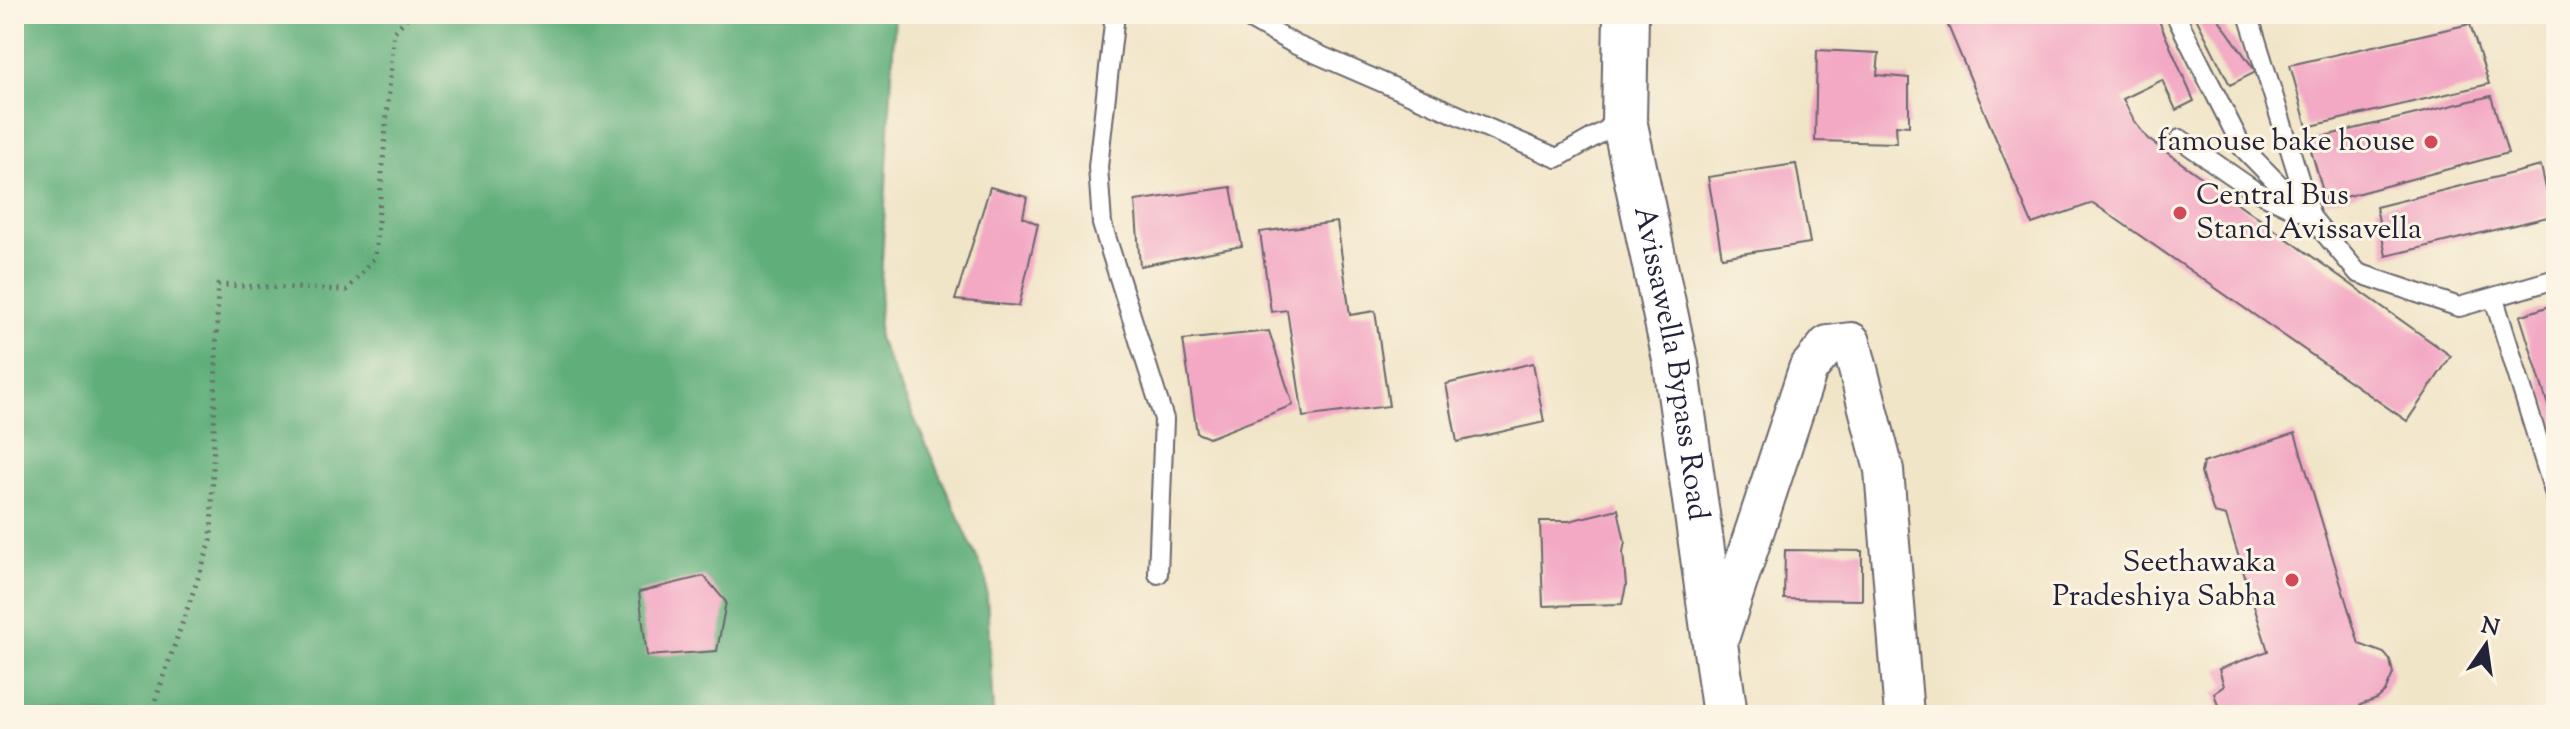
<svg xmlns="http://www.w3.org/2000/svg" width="2570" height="729" viewBox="0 0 2570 729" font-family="'Sorts Mill Goudy',serif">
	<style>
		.forest { fill: #60af7a; stroke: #41685a; stroke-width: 2 }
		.building { fill: #f3a8c4 }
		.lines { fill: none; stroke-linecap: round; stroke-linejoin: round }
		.lane-casing { stroke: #6a666c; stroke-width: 22 }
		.street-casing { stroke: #6a666c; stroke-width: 42 }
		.primary-casing { stroke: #6a666c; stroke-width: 48 }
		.path { stroke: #6a666c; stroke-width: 5; stroke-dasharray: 2 6; stroke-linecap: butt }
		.lane { stroke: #fff; stroke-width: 18 }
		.street { stroke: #fff; stroke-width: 38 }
		.primary { stroke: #fff; stroke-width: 44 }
		.poi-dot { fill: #d1495b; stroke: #fcf5e5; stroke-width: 3 }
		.labels { text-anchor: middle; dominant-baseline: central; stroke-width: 6; stroke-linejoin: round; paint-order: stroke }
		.poi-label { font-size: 30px; fill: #22223b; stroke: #fcf5e5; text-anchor: end }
		.street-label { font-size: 30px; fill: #22223b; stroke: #fcf5e5 }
	</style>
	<rect width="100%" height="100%" fill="#fcf5e5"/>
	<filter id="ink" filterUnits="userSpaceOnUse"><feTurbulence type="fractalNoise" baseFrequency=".0125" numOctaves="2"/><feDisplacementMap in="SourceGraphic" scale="16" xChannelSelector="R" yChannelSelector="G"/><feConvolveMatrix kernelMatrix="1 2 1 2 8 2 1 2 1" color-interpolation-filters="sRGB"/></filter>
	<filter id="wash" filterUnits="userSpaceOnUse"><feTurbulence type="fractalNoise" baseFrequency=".006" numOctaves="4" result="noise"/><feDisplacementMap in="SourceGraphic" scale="32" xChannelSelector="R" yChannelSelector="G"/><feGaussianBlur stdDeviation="1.8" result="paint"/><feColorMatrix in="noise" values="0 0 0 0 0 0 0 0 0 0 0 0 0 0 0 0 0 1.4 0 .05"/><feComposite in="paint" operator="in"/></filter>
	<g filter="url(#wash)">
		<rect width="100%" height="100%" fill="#f1e5c8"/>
		<polygon class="forest" points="14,14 895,14 878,338 986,578 993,715 14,715"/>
		<g id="blocks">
			<g class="building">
				<polygon points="1943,14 2156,14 2194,101 2176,110 2162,80 2123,99 2134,121 2148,139 2451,356 2407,421 2093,203 2032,224"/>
				<polygon points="2194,14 2215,14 2256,72 2230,85"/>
				<polygon points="2470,24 2489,84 2307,127 2290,65"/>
				<polygon points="1817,50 1879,53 1877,75 1909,78 1909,126 1896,125 1897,143 1815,141"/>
				<polygon points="2491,96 2508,153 2326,202 2308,140"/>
				<polygon points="1796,164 1810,243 1722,257 1708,177"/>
				<polygon points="2541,166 2552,216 2386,256 2376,207"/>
				<polygon points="990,187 1027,197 1023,217 1038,224 1019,306 955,300"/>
				<polygon points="1231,187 1242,246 1140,266 1135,201"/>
				<polygon points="1337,222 1350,315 1375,311 1389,406 1303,417 1287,310 1271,312 1260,232"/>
				<polygon points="2556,304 2556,428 2555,428 2520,316"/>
				<polygon points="1269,331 1293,405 1209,438 1197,433 1183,340"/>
				<polygon points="1533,363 1544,422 1457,442 1446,384"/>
				<polygon points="2295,433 2359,644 2384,653 2390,660 2393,674 2385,692 2377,699 2360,705 2364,715 2221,715 2214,693 2224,686 2219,669 2268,651 2226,516 2214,513 2201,473 2203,463"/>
				<polygon points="1618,509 1625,542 1623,552 1626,586 1622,604 1543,606 1540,521 1569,521"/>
				<polygon points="1785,550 1862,551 1862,600 1784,599"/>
				<polygon points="704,576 726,602 717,651 647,656 639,592"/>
			</g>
		</g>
	</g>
	<g filter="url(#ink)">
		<use href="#blocks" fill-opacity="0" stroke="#6a666c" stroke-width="2"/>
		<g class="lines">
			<defs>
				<g id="lane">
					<polyline points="1115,14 1098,167 1102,224 1164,419 1158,574"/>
					<polyline points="1241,14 1296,45 1557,158 1624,120"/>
					<polyline points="2175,14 2242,147 2309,215"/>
					<polyline points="2248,14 2311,217 2358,273 2459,307 2556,279"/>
					<polyline points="2180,139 2252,189 2298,211"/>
					<polyline points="2494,299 2556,498"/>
				</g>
				<polyline id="street" points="1715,651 1808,369 1828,345 1851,342 1884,470 1904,715"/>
				<g id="primary">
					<path id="s1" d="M1626,14L1624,120L1676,364L1725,715"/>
				</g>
			</defs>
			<use href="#lane" class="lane-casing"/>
			<use href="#street" class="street-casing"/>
			<use href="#primary" class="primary-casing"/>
			<polyline class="path" points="150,715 211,541 218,285 347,290 375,257 394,32 410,14"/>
			<use href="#lane" class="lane"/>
			<use href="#street" class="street"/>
			<use href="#primary" class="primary"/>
		</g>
	</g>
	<g class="poi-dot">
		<circle cx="2431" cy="142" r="8"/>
		<circle cx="2180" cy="213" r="8"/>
		<circle cx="2292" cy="580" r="8"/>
	</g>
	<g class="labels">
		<g class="poi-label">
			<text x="2415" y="142">famouse bake house</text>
			<text x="2196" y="196" text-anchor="start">Central Bus<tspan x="2196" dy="34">Stand Avissavella</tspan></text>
			<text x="2276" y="563">Seethawaka<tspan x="2276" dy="34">Pradeshiya Sabha</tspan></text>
		</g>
		<g class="street-label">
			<text stroke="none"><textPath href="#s1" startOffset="354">Avissawella Bypass Road</textPath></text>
		</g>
	</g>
	<rect width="2570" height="729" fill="none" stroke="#fcf5e5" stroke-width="48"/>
	<g transform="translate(2486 645) rotate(13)" stroke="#fcf5e5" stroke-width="6" paint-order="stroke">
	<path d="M0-6L14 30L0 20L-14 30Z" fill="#22223b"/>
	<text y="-12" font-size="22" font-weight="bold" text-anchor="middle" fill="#22223b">N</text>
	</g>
</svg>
